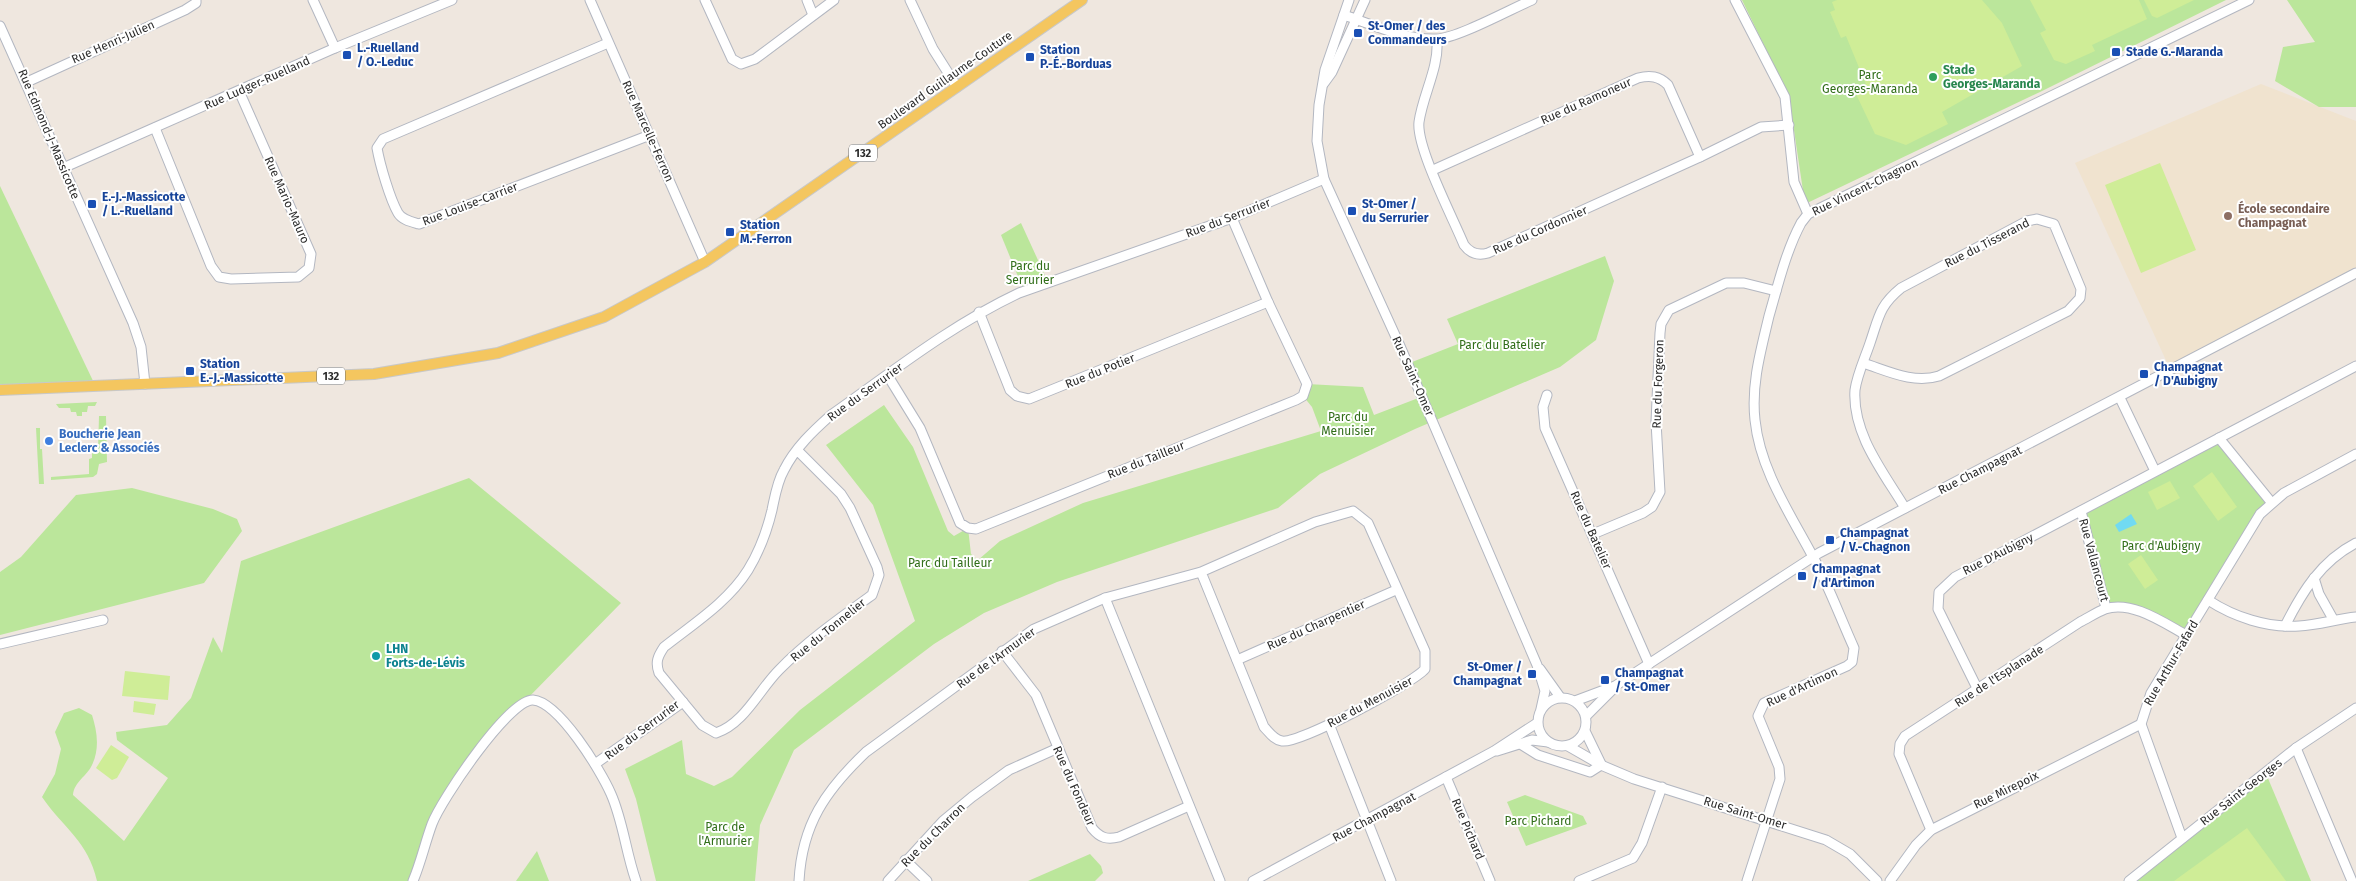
<svg xmlns="http://www.w3.org/2000/svg" width="2356" height="881" viewBox="0 0 2356 881" font-family="'Fira Sans',sans-serif">
	<style>
		.education { fill: #f0e3cf }
		.green { fill: #bbe69b }
		.pitch { fill: #cfed97 }
		.water { fill: #71daf2 }
		.lines { fill: none; stroke-linecap: round; stroke-linejoin: round }
		.minor-casing { stroke: #b3b7c1; stroke-width: 11 }
		.major-casing { stroke: #c8c8c8; stroke-width: 12 }
		.minor { stroke: #fff; stroke-width: 9 }
		.major { stroke: #f4c65f; stroke-width: 10 }
		.transit-dot { fill: #1a4fb4; stroke: #fff; stroke-width: 2 }
		.leisure-dot { fill: #2e9e5b; stroke: #fff; stroke-width: 2 }
		.education-dot { fill: #8d6e63; stroke: #fff; stroke-width: 2 }
		.shop-dot { fill: #3f7fe0; stroke: #fff; stroke-width: 2 }
		.culture-dot { fill: #0f9aa8; stroke: #fff; stroke-width: 2 }
		.labels { text-anchor: middle; dominant-baseline: central; stroke-width: 4; stroke-linejoin: round; paint-order: stroke }
		.shield { fill: #fff; stroke: #6c6c6c; stroke-width: 1 }
		.shield-label { font-size: 11px; font-weight: bold; fill: #2d2d2d }
		.transit-label { font-size: 12px; font-weight: bold; fill: #164399; stroke: #fff; text-anchor: start }
		.street-label { font-size: 12px; fill: #2d2d2d; stroke: #fff }
		.leisure-label { font-size: 12px; font-weight: bold; fill: #27864d; stroke: #fff; text-anchor: start }
		.park-label { font-size: 12px; fill: #316e19; stroke: #fff }
		.education-label { font-size: 12px; font-weight: bold; fill: #785e54; stroke: #fff; text-anchor: start }
		.shop-label { font-size: 12px; font-weight: bold; fill: #366cbe; stroke: #fff; text-anchor: start }
		.culture-label { font-size: 12px; font-weight: bold; fill: #0d838f; stroke: #fff; text-anchor: start }
	</style>
	<rect width="100%" height="100%" fill="#efe7df"/>
	<polygon class="education" points="2261,84 2356,121 2356,269 2170,369 2075,163"/>
	<g class="green">
		<polygon points="1742,0 2226,0 2040,92 1805,204 1789,97"/>
		<polygon points="2287,0 2356,0 2356,107 2319,107 2275,81 2283,47 2315,42"/>
		<polygon points="0,186 95,385 0,390"/>
		<polygon points="1021,223 1048,282 1024,291 1001,235"/>
		<polygon points="1605,256 1614,281 1596,340 1560,367 1415,429 1320,474 1278,508 1057,582 984,613 934,644 794,750 760,825 755,881 656,881 636,799 625,769 682,740 686,774 714,786 732,777 800,710 915,621 873,505 826,445 884,405 913,447 948,531 954,536 968,528 971,554 978,560 1000,541 1083,503 1321,431 1312,407 1303,396 1307,384 1363,387 1374,415 1421,397 1407,364 1458,344 1447,319"/>
		<polygon points="97,402 95,406 88,406 87,412 82,412 82,416 77,416 76,412 71,412 70,408 59,408 56,404"/>
		<polygon points="99,416 106,416 107,462 99,464 97,474 93,477 51,480 51,477 89,474 89,459 92,458 92,452 98,451"/>
		<polygon points="36,428 40,428 40,449 42,449 44,484 39,484"/>
		<polygon points="2219,438 2271,502 2186,635 2150,615 2106,608 2081,511"/>
		<path d="M469,478L621,603L525,701L449,790L413,881H97C88,841 64,829 42,797L55,774L61,749L55,732L64,713L79,708L92,715C97,731 100,748 92,765C87,776 74,782 73,795L124,841L168,778L117,740L116,732L167,725L191,698L213,637L222,653L241,561Z"/>
		<polygon points="132,488 213,509 237,519 242,531 204,583 0,635 0,572 21,557 76,495"/>
		<polygon points="2267,776 2311,881 2137,881"/>
		<polygon points="1525,795 1583,816 1587,824 1526,846 1507,802"/>
		<polygon points="537,851 549,881 516,881"/>
		<polygon points="1090,854 1101,866 1103,873 1095,881 1028,881"/>
	</g>
	<g class="pitch">
		<polygon points="1837,0 1982,0 2002,23 2022,66 1942,112 1948,124 1906,145 1875,134 1855,92 1867,87 1846,36 1841,38 1830,12 1835,10 1832,2"/>
		<polygon points="2030,0 2139,0 2147,19 2092,45 2095,51 2066,64 2054,60 2040,33 2046,30"/>
		<polygon points="2144,0 2194,0 2157,18 2152,16"/>
		<polygon points="2160,163 2196,250 2141,273 2105,185"/>
		<polygon points="2212,472 2237,507 2218,521 2193,486"/>
		<polygon points="2170,481 2180,498 2157,510 2148,492"/>
		<polygon points="2141,555 2158,580 2145,589 2128,564"/>
		<polygon points="125,671 170,676 168,700 122,696"/>
		<polygon points="134,701 156,704 154,715 133,712"/>
		<polygon points="111,745 129,757 117,778 112,780 96,768"/>
		<polygon points="2247,828 2286,881 2174,881"/>
	</g>
	<polygon class="water" points="2131,514 2137,524 2119,532 2115,525"/>
	<g class="lines">
		<defs>
			<g id="minor">
				<polyline points="313,0 335,48"/>
				<polyline points="590,0 705,262"/>
				<polyline points="705,0 732,59 741,64 755,59 834,0"/>
				<polyline points="807,0 813,15"/>
				<polyline points="910,0 933,49 957,87"/>
				<polyline points="1349,0 1325,70 1319,105 1317,141 1324,179 1400,346 1537,665 1545,691 1541,709"/>
				<polyline points="1735,0 1785,97 1794,182 1808,214"/>
				<path d="M1344,15C1373,25 1405,40 1436,39C1456,39 1511,9 1532,0"/>
				<polyline points="0,26 133,323 141,347 145,384"/>
				<path d="M1437,40C1439,68 1423,94 1419,122C1416,147 1453,218 1464,245C1470,253 1478,256 1488,253L1700,157L1761,127L1789,125"/>
				<path d="M608,43L383,139L377,148C380,165 390,199 398,213C402,220 412,222 419,224L650,135"/>
				<polyline points="27,82 185,10 196,3 196,0"/>
				<polyline points="1324,83 1332,72 1365,0"/>
				<polyline points="155,128 211,266 219,277 231,279 298,277 309,268 311,254 239,91"/>
				<polyline points="63,168 335,48 452,0"/>
				<path d="M1433,170L1638,78C1650,75 1659,76 1668,85L1700,157"/>
				<polyline points="979,312 1010,390 1017,396 1029,399 1268,302"/>
				<path d="M1863,363C1888,371 1913,384 1939,376L2068,311L2080,298L2081,289L2054,224L2037,219L2027,221L1901,288C1879,306 1879,317 1870,343C1865,358 1857,375 1855,390C1852,434 1884,473 1905,508"/>
				<polyline points="888,376 920,428 960,523 968,528 976,529 1296,400 1303,396 1307,384 1268,302 1232,218"/>
				<polyline points="1547,395 1543,407 1545,428 1649,664"/>
				<polyline points="2120,398 2155,471"/>
				<polyline points="2219,438 2271,502"/>
				<path d="M797,450L841,494L850,508L877,567L879,575L872,595C840,618 806,642 779,670C759,690 744,724 716,733L702,725L659,673C655,662 658,656 664,647C693,624 728,602 748,570C759,552 767,531 772,510C775,496 777,482 784,470C795,448 813,431 831,415C892,372 951,325 1019,293L1232,218L1324,179"/>
				<polyline points="2081,511 2106,608"/>
				<polyline points="1593,534 1643,513 1652,507 1660,492 1656,422 1660,333 1661,324 1669,310 1726,283 1744,283 1776,291"/>
				<polyline points="2314,578 2319,594 2333,619"/>
				<polyline points="1105,598 1220,881"/>
				<path d="M2208,600C2234,617 2267,628 2299,626C2318,625 2337,619 2356,617"/>
				<path d="M2285,626C2302,592 2321,561 2356,543"/>
				<polyline points="0,644 103,620"/>
				<path d="M1002,651L1036,695L1092,828C1100,838 1107,840 1119,837L1189,806"/>
				<polyline points="1237,660 1396,590"/>
				<polyline points="1540,669 1560,697"/>
				<polyline points="1978,690 1938,609 1939,592 1955,577 2356,366"/>
				<circle cx="1562" cy="722" r="24"/>
				<polyline points="1575,701 1615,686 1819,553 2356,273"/>
				<polyline points="1586,716 1614,688"/>
				<polyline points="1329,724 1391,881"/>
				<polyline points="1585,731 1601,764"/>
				<polyline points="1522,745 1538,755 1590,772 1601,765"/>
				<polyline points="1568,746 1601,765 1634,779 1826,840 1850,854 1877,881"/>
				<polyline points="2296,748 2352,881"/>
				<polyline points="1497,751 1532,740 1548,742"/>
				<polyline points="595,764 683,702"/>
				<polyline points="1446,777 1490,881"/>
				<path d="M1931,830L1899,754L1900,744L1905,736L2080,622C2088,618 2097,612 2105,609C2132,600 2164,623 2186,635"/>
				<polyline points="2182,838 2141,724 2151,693 2260,514 2284,493 2356,454"/>
				<polyline points="905,860 927,881"/>
				<path d="M413,881C421,862 425,843 432,824C441,800 509,699 533,700C559,702 601,771 611,794C623,821 626,853 636,881"/>
				<path d="M799,881C802,824 826,790 866,752L1034,629L1105,598L1201,572L1315,522L1353,511L1368,523L1425,651V669C1412,684 1299,744 1282,741C1274,740 1269,732 1264,727L1201,572"/>
				<polyline points="888,881 943,821 972,797 1009,770 1058,748"/>
				<polyline points="1253,881 1494,751 1537,723"/>
				<polyline points="1579,881 1633,858 1642,843 1662,787"/>
				<path d="M1747,881L1780,779L1779,767L1758,716L1764,703L1847,666L1852,662L1854,648C1840,617 1828,584 1812,555C1789,512 1760,469 1755,420C1751,384 1761,350 1769,316C1778,285 1786,251 1801,223L1808,214L2249,0"/>
				<polyline points="1890,881 1916,845 1931,830 2141,724"/>
				<polyline points="2129,881 2296,748 2356,708"/>
			</g>
			<polyline id="major" points="0,390 374,374 498,353 604,317 705,262 1082,0"/>
		</defs>
		<use href="#minor" class="minor-casing"/>
		<use href="#major" class="major-casing"/>
		<use href="#minor" class="minor"/>
		<use href="#major" class="major"/>
	</g>
	<g class="transit-dot">
		<rect x="1353" y="28" width="10" height="10" rx="2.5"/>
		<rect x="2111" y="47" width="10" height="10" rx="2.5"/>
		<rect x="342" y="50" width="10" height="10" rx="2.5"/>
		<rect x="1025" y="52" width="10" height="10" rx="2.5"/>
		<rect x="87" y="199" width="10" height="10" rx="2.5"/>
		<rect x="1347" y="206" width="10" height="10" rx="2.5"/>
		<rect x="725" y="227" width="10" height="10" rx="2.5"/>
		<rect x="185" y="366" width="10" height="10" rx="2.5"/>
		<rect x="2139" y="369" width="10" height="10" rx="2.5"/>
		<rect x="1825" y="535" width="10" height="10" rx="2.5"/>
		<rect x="1797" y="571" width="10" height="10" rx="2.5"/>
		<rect x="1527" y="669" width="10" height="10" rx="2.5"/>
		<rect x="1600" y="675" width="10" height="10" rx="2.5"/>
	</g>
	<circle class="leisure-dot" cx="1933" cy="77" r="5"/>
	<circle class="education-dot" cx="2228" cy="216" r="5"/>
	<circle class="shop-dot" cx="49" cy="441" r="5"/>
	<circle class="culture-dot" cx="376" cy="656" r="5"/>
	<g class="labels">
		<g class="shield">
			<rect x="849" y="144.5" width="28" height="17" rx="4"/>
			<rect x="317" y="367.5" width="28" height="17" rx="4"/>
		</g>
		<g class="shield-label">
			<text x="863" y="153">132</text>
			<text x="331" y="376">132</text>
		</g>
		<g class="transit-label">
			<text x="1368" y="26">St-Omer / des<tspan x="1368" dy="14">Commandeurs</tspan></text>
			<text x="357" y="48">L.-Ruelland<tspan x="357" dy="14">/ O.-Leduc</tspan></text>
			<text x="1040" y="50">Station<tspan x="1040" dy="14">P.-É.-Borduas</tspan></text>
			<text x="2126" y="52">Stade G.-Maranda</text>
			<text x="102" y="197">E.-J.-Massicotte<tspan x="102" dy="14">/ L.-Ruelland</tspan></text>
			<text x="1362" y="204">St-Omer /<tspan x="1362" dy="14">du Serrurier</tspan></text>
			<text x="740" y="225">Station<tspan x="740" dy="14">M.-Ferron</tspan></text>
			<text x="200" y="364">Station<tspan x="200" dy="14">E.-J.-Massicotte</tspan></text>
			<text x="2154" y="367">Champagnat<tspan x="2154" dy="14">/ D'Aubigny</tspan></text>
			<text x="1840" y="533">Champagnat<tspan x="1840" dy="14">/ V.-Chagnon</tspan></text>
			<text x="1812" y="569">Champagnat<tspan x="1812" dy="14">/ d'Artimon</tspan></text>
			<text x="1522" y="667" text-anchor="end">St-Omer /<tspan x="1522" dy="14">Champagnat</tspan></text>
			<text x="1615" y="673">Champagnat<tspan x="1615" dy="14">/ St-Omer</tspan></text>
		</g>
		<g class="street-label">
			<text transform="translate(113 42) rotate(-24)">Rue Henri-Julien</text>
			<text transform="translate(945 80) rotate(-35)">Boulevard Guillaume-Couture</text>
			<text transform="translate(257 83) rotate(-24)">Rue Ludger-Ruelland</text>
			<text transform="translate(1586 101) rotate(-24)">Rue du Ramoneur</text>
			<text transform="translate(648 131) rotate(66)">Rue Marcelle-Ferron</text>
			<text transform="translate(49 134) rotate(67)">Rue Edmond-J-Massicotte</text>
			<text transform="translate(1865 187) rotate(-26)">Rue Vincent-Chagnon</text>
			<text transform="translate(287 200) rotate(66)">Rue Mario-Mauro</text>
			<text transform="translate(470 204) rotate(-21)">Rue Louise-Carrier</text>
			<text transform="translate(1228 218) rotate(-21)">Rue du Serrurier</text>
			<text transform="translate(1540 230) rotate(-24)">Rue du Cordonnier</text>
			<text transform="translate(1987 243) rotate(-27)">Rue du Tisserand</text>
			<text transform="translate(1100 371) rotate(-22)">Rue du Potier</text>
			<text transform="translate(1413 376) rotate(66)">Rue Saint-Omer</text>
			<text transform="translate(1658 384) rotate(-88)">Rue du Forgeron</text>
			<text transform="translate(865 392) rotate(-36)">Rue du Serrurier</text>
			<text transform="translate(1146 460) rotate(-22)">Rue du Tailleur</text>
			<text transform="translate(1980 470) rotate(-27)">Rue Champagnat</text>
			<text transform="translate(1591 530) rotate(66)">Rue du Batelier</text>
			<text transform="translate(1998 554) rotate(-27)">Rue D'Aubigny</text>
			<text transform="translate(2094 560) rotate(75)">Rue Vallancourt</text>
			<text transform="translate(1316 625) rotate(-24)">Rue du Charpentier</text>
			<text transform="translate(828 630) rotate(-39)">Rue du Tonnelier</text>
			<text transform="translate(996 658) rotate(-36)">Rue de l'Armurier</text>
			<text transform="translate(2171 663) rotate(-60)">Rue Arthur-Fafard</text>
			<text transform="translate(1999 676) rotate(-33)">Rue de l'Esplanade</text>
			<text transform="translate(1802 687) rotate(-25)">Rue d'Artimon</text>
			<text transform="translate(1370 702) rotate(-28)">Rue du Menuisier</text>
			<text transform="translate(642 730) rotate(-37)">Rue du Serrurier</text>
			<text transform="translate(1074 786) rotate(66)">Rue du Fondeur</text>
			<text transform="translate(2006 790) rotate(-26)">Rue Mirepoix</text>
			<text transform="translate(2241 792) rotate(-38)">Rue Saint-Georges</text>
			<text transform="translate(1745 813) rotate(17)">Rue Saint-Omer</text>
			<text transform="translate(1374 817) rotate(-28)">Rue Champagnat</text>
			<text transform="translate(1468 829) rotate(67)">Rue Pichard</text>
			<text transform="translate(933 835) rotate(-45)">Rue du Charron</text>
		</g>
		<g class="leisure-label">
			<text x="1943" y="70">Stade<tspan x="1943" dy="14">Georges-Maranda</tspan></text>
		</g>
		<g class="park-label">
			<text x="1870" y="75">Parc<tspan x="1870" dy="14">Georges-Maranda</tspan></text>
			<text x="1030" y="266">Parc du<tspan x="1030" dy="14">Serrurier</tspan></text>
			<text x="1502" y="345">Parc du Batelier</text>
			<text x="1348" y="417">Parc du<tspan x="1348" dy="14">Menuisier</tspan></text>
			<text x="2161" y="546">Parc d'Aubigny</text>
			<text x="950" y="563">Parc du Tailleur</text>
			<text x="1538" y="821">Parc Pichard</text>
			<text x="725" y="827">Parc de<tspan x="725" dy="14">l'Armurier</tspan></text>
		</g>
		<g class="education-label">
			<text x="2238" y="209">École secondaire<tspan x="2238" dy="14">Champagnat</tspan></text>
		</g>
		<g class="shop-label">
			<text x="59" y="434">Boucherie Jean<tspan x="59" dy="14">Leclerc &amp; Associés</tspan></text>
		</g>
		<g class="culture-label">
			<text x="386" y="649">LHN<tspan x="386" dy="14">Forts-de-Lévis</tspan></text>
		</g>
	</g>
</svg>
